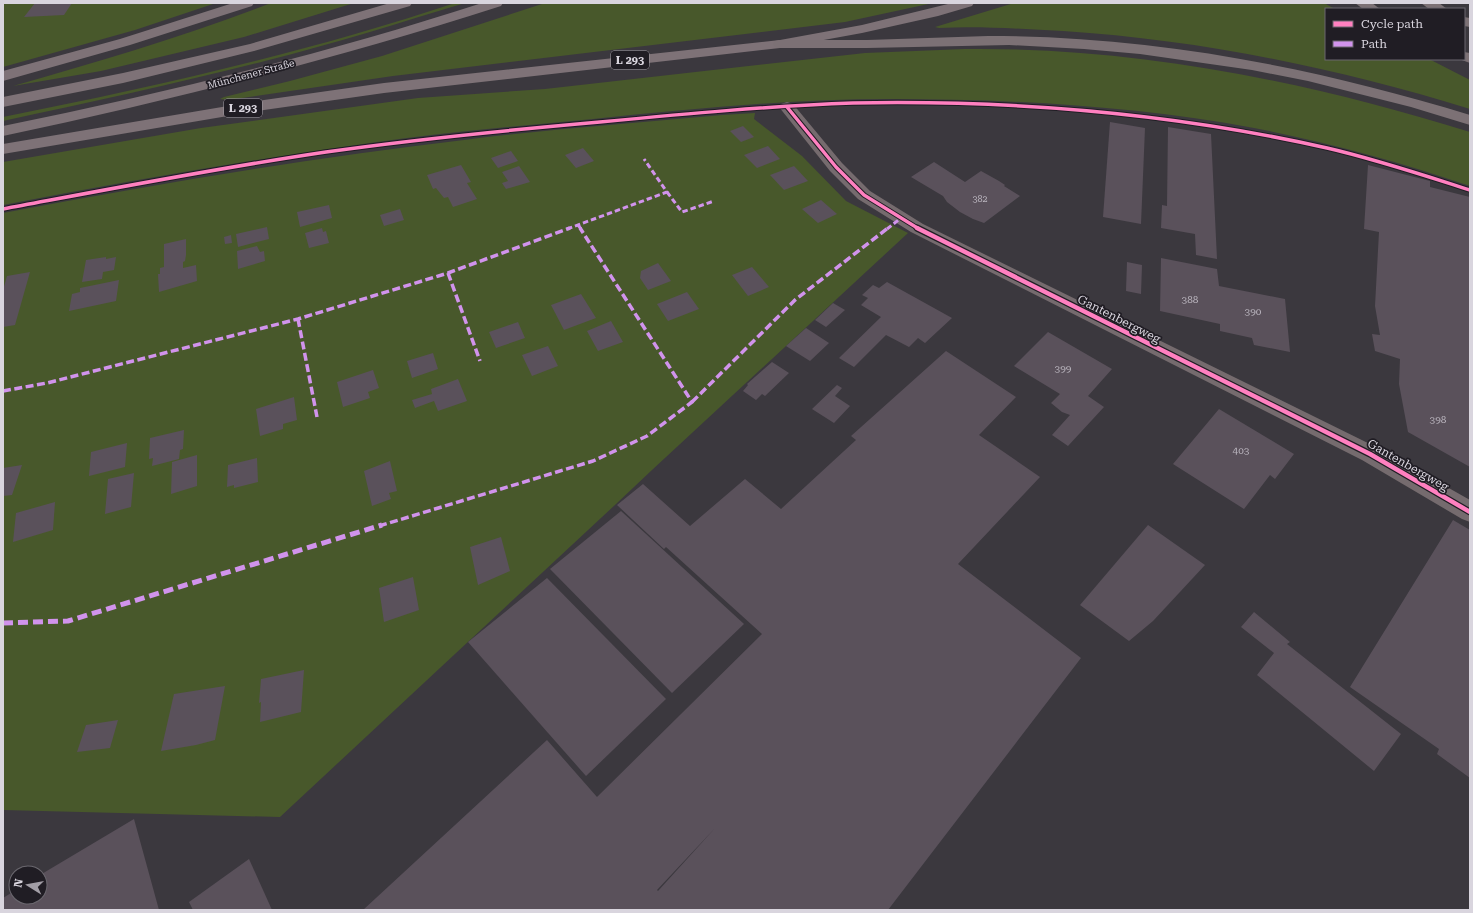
<svg xmlns="http://www.w3.org/2000/svg" width="1473" height="913" viewBox="0 0 1473 913" font-family="'Roboto Serif',serif">
	<style>
		.green { fill: #48582b }
		.building { fill: #5a515b; fill-rule: evenodd }
		.lines { fill: none; stroke-linecap: round; stroke-linejoin: round }
		.minor { fill: #756b6e; fill-rule: evenodd }
		.trunk { fill: #7e7277; fill-rule: evenodd }
		.motorway { fill: #7c7175; fill-rule: evenodd }
		.quiet-far2 { stroke: #d193ec; stroke-width: 3; stroke-dasharray: 5.5 3; stroke-linecap: butt }
		.quiet-far1 { stroke: #d193ec; stroke-width: 3.5; stroke-dasharray: 8 3.5; stroke-linecap: butt }
		.quiet { stroke: #d193ec; stroke-width: 5; stroke-dasharray: 10 5; stroke-linecap: butt }
		.cycleway-far1-casing { stroke: #201d24; stroke-width: 5.5 }
		.cycleway-casing { stroke: #201d24; stroke-width: 7 }
		.cycleway-far1 { stroke: #ff80c0; stroke-width: 3.5 }
		.cycleway { stroke: #ff80c0; stroke-width: 4.5 }
		.labels { text-anchor: middle; dominant-baseline: central; stroke-width: 3.5; stroke-linejoin: round; paint-order: stroke }
		.far-number-label { font-size: 9px; fill: #b9b4bd }
		.far-street-label { font-size: 10px; fill: #d9d5de; stroke: #201d24 }
		.number-label { font-size: 10px; fill: #b9b4bd }
		.shield { fill: #201d24; stroke: #a29ea6; stroke-width: 1 }
		.shield-label { font-size: 11px; font-weight: bold; fill: #d9d5de }
		.street-label { font-size: 12px; fill: #d9d5de; stroke: #201d24 }
	</style>
	<rect width="100%" height="100%" fill="#3b383e"/>
	<g class="green">
		<polygon points="3,3 216,3 135,30 3,67"/>
		<path d="M271,3H354L244,37L101,71L13,86C100,61 186,36 271,3Z"/>
		<path d="M455,3H465C399,23 333,44 265,61C178,83 91,102 3,121V117C155,87 308,52 455,3Z"/>
		<polygon points="545,3 933,3 845,22 393,76 228,100 220,99 224,97 290,81 382,56"/>
		<path d="M1014,3H1324L1335,9H1326V59H1429L1470,80V109C1338,68 1201,40 1063,31C1022,29 980,26 939,28L935,27Z"/>
		<path d="M965,49C1137,47 1306,81 1470,132V186C1400,162 1327,142 1254,128C1135,106 1011,99 890,99C791,99 691,109 593,119C519,126 444,132 370,143C247,160 125,182 3,205V162L201,128L418,98L545,89L865,53Z"/>
		<path d="M755,113L754,119L802,156L846,201L908,233L652,470L616,504L280,817L3,810V213C156,184 309,158 464,140C550,129 636,123 722,115Z"/>
	</g>
	<g class="building">
		<polygon points="35,3 72,3 64,15 24,17"/>
		<polygon points="1110,122 1145,128 1141,224 1103,217"/>
		<polygon points="743,126 754,137 741,142 730,131"/>
		<polygon points="1168,127 1211,134 1217,259 1196,255 1195,234 1161,228 1162,205 1167,206"/>
		<polygon points="768,146 780,159 757,168 744,155"/>
		<polygon points="583,148 594,161 576,168 565,155"/>
		<polygon points="511,151 518,161 498,168 491,158"/>
		<polygon points="934,162 965,182 981,171 999,181 1005,185 1004,186 1020,196 984,223 973,219 960,212 947,202 943,196 911,177"/>
		<polygon points="461,165 471,182 467,183 477,199 453,207 448,197 444,198 436,188 433,189 427,175"/>
		<polygon points="1368,165 1430,181 1430,187 1470,197 1470,467 1408,432 1399,384 1400,359 1375,351 1372,334 1380,335 1375,306 1379,232 1364,229"/>
		<polygon points="519,166 530,182 506,189 502,183 508,181 502,172"/>
		<polygon points="794,166 808,181 784,190 770,175"/>
		<polygon points="821,200 837,214 818,223 802,209"/>
		<polygon points="329,205 332,218 300,227 297,212"/>
		<polygon points="400,209 404,220 384,226 380,215"/>
		<polygon points="267,227 269,239 238,247 236,234"/>
		<polygon points="322,228 323,232 326,231 329,243 309,248 305,233"/>
		<polygon points="231,235 232,243 225,244 224,237"/>
		<polygon points="186,239 186,255 185,261 183,262 183,268 196,265 197,281 159,292 158,274 160,274 160,268 164,267 164,244"/>
		<polygon points="257,246 260,252 264,251 265,261 238,269 237,251"/>
		<polygon points="106,257 106,259 116,257 114,270 103,272 102,279 82,282 86,260"/>
		<polygon points="1161,258 1217,269 1219,286 1285,299 1290,352 1254,345 1252,338 1220,331 1220,324 1160,311"/>
		<polygon points="1127,262 1142,265 1141,294 1126,291"/>
		<polygon points="658,263 671,281 648,290 640,278 641,271"/>
		<polygon points="752,267 769,287 748,296 732,275"/>
		<polygon points="30,272 15,325 3,327 3,290 7,276"/>
		<polygon points="119,280 116,301 69,311 72,294 80,292 80,288"/>
		<polygon points="887,282 952,318 925,343 918,338 909,347 886,335 854,367 839,358 881,317 861,305 868,298 862,295 873,285 879,288"/>
		<polygon points="687,292 699,309 668,321 657,304"/>
		<polygon points="581,294 596,318 564,330 551,305"/>
		<polygon points="833,303 845,310 826,327 815,320"/>
		<polygon points="611,321 623,342 598,351 587,331"/>
		<polygon points="518,322 525,338 496,348 489,332"/>
		<polygon points="806,328 829,343 810,361 786,346"/>
		<polygon points="1048,332 1112,369 1088,396 1104,407 1068,446 1052,435 1070,415 1062,412 1051,403 1060,394 1014,366"/>
		<polygon points="548,346 558,366 532,376 522,355"/>
		<path d="M946,351L1016,397L979,435L1040,477L958,564L1081,658L888,910H363L547,740L597,797L762,634L666,547L664,549L617,505L643,484L690,526L745,479L781,509L856,440L851,436ZM716,827L658,891L657,890Z"/>
		<polygon points="433,353 438,369 412,378 407,361"/>
		<polygon points="772,362 789,373 765,396 762,394 756,400 743,391 748,385 747,384"/>
		<polygon points="373,370 379,388 368,392 370,398 343,407 337,382"/>
		<polygon points="458,379 467,401 438,411 434,401 415,408 412,400 432,394 431,389"/>
		<polygon points="837,385 842,388 835,396 850,406 834,423 812,409"/>
		<polygon points="294,397 297,420 283,424 283,429 260,436 256,409"/>
		<polygon points="1219,409 1294,454 1275,479 1270,475 1244,509 1173,464"/>
		<polygon points="184,430 183,449 180,450 179,459 152,466 153,458 149,459 150,438"/>
		<polygon points="127,443 125,467 89,476 91,452"/>
		<polygon points="197,455 197,486 171,494 172,462"/>
		<polygon points="257,458 258,482 234,488 234,485 227,487 228,465"/>
		<polygon points="390,461 397,491 389,493 391,499 372,506 364,471"/>
		<polygon points="22,465 12,495 3,496 3,468"/>
		<polygon points="134,473 131,507 105,514 108,479"/>
		<polygon points="55,502 53,530 13,542 16,513"/>
		<polygon points="621,511 744,624 672,693 550,569"/>
		<polygon points="1453,520 1470,530 1470,778 1437,754 1439,749 1350,687"/>
		<polygon points="1148,525 1205,565 1153,621 1129,641 1080,605"/>
		<polygon points="501,537 510,571 478,585 470,547"/>
		<polygon points="413,577 419,610 384,622 379,588"/>
		<polygon points="547,578 666,699 586,776 468,642"/>
		<polygon points="1254,612 1290,642 1287,644 1401,734 1374,771 1257,675 1274,653 1241,627"/>
		<polygon points="304,670 301,712 260,722 261,702 259,703 261,679"/>
		<polygon points="225,686 215,740 196,745 161,751 174,694"/>
		<polygon points="118,720 110,748 77,752 86,725"/>
		<polygon points="134,819 159,910 3,910 3,898 16,890 16,897 40,897 40,875"/>
		<polygon points="249,859 272,910 193,910 189,902"/>
	</g>
	<g class="lines">
		<polygon class="minor" points="787,102 793,104 842,163 870,191 923,224 1378,448 1470,500 1470,522 1462,519 1362,460 911,232 858,199 830,171 779,107 781,104"/>
		<g class="trunk">
			<polygon points="233,3 254,3 252,6 130,45 3,81 3,71 120,39"/>
			<polygon points="390,3 412,3 410,6 254,51 123,83 3,107 3,97 123,73 250,44"/>
			<path d="M482,3H503L501,6C337,59 171,100 3,136V126C165,93 325,54 482,3Z"/>
			<polygon points="952,3 974,3 972,6 938,16 862,33 780,48 384,93 264,110 3,154 3,144 264,100 384,83 780,40 862,25"/>
		</g>
		<g class="motorway">
			<polygon points="1355,3 1372,3 1380,9 1363,9"/>
			<polygon points="1421,3 1439,3 1447,9 1429,9"/>
			<polygon points="1464,17 1470,18 1470,27 1464,26"/>
			<path d="M988,36C1152,36 1314,67 1470,115V125L1411,107L1308,81L1252,70L1140,54L1084,49L1009,45L867,48H780L775,47L773,44L775,41L780,40H867Z"/>
			<polygon points="1464,52 1470,53 1470,63 1459,59 1464,59"/>
		</g>
		<g class="quiet-far2">
			<polyline points="667,192 682,212 714,201"/>
			<polyline points="578,225 581,229"/>
			<polyline points="567,229 667,192 644,159"/>
			<polyline points="887,229 901,218"/>
		</g>
		<g class="quiet-far1">
			<polyline points="448,273 480,361"/>
			<polyline points="298,319 317,417"/>
			<polyline points="3,391 47,383 298,319 448,273 570,228"/>
			<polyline points="692,402 795,300 888,228"/>
			<polyline points="379,526 593,461 647,436 692,402 580,228"/>
		</g>
		<polyline class="quiet" points="3,623 68,621 382,525"/>
		<defs>
			<g id="cycleway-far1">
				<polyline points="787,107 836,167 864,195 919,229"/>
				<path d="M3,209C110,189 218,168 326,152C417,139 509,130 600,122C684,114 769,106 853,103C1011,100 1172,113 1327,148C1375,159 1423,175 1470,190"/>
			</g>
			<polyline id="cycleway" points="917,228 1370,454 1470,512"/>
		</defs>
		<use href="#cycleway-far1" class="cycleway-far1-casing"/>
		<use href="#cycleway" class="cycleway-casing"/>
		<use href="#cycleway-far1" class="cycleway-far1"/>
		<use href="#cycleway" class="cycleway"/>
	</g>
	<g class="labels">
		<g class="far-number-label">
			<text x="980" y="199">382</text>
		</g>
		<g class="far-street-label">
			<text transform="translate(251 74) rotate(-15)">Münchener Straße</text>
		</g>
		<g class="number-label">
			<text x="1190" y="299">388</text>
			<text x="1253" y="311">390</text>
			<text x="1063" y="368">399</text>
			<text x="1438" y="419">398</text>
			<text x="1241" y="450">403</text>
		</g>
		<g class="shield">
			<rect x="611" y="51" width="38" height="18" rx="3"/>
			<rect x="224" y="99" width="38" height="18" rx="3"/>
		</g>
		<g class="shield-label">
			<text x="630" y="60">L 293</text>
			<text x="243" y="108">L 293</text>
		</g>
		<g class="street-label">
			<text transform="translate(1119 319) rotate(27)">Gantenbergweg</text>
			<text transform="translate(1408 465) rotate(30)">Gantenbergweg</text>
		</g>
	</g>
	<rect width="1473" height="913" fill="none" stroke="#d9d5de" stroke-width="8"/>
	<rect x="1325" y="8" width="140" height="52" fill="#201d24" stroke="#6a676e"/>
	<rect x="1333" y="21" width="20" height="6" fill="#ff80c0" stroke="#6a676e"/>
	<text x="1361" y="28" font-size="12" fill="#d9d5de">Cycle path</text>
	<rect x="1333" y="41" width="20" height="6" fill="#d193ec" stroke="#6a676e"/>
	<text x="1361" y="48" font-size="12" fill="#d9d5de">Path</text>
	<g transform="translate(28 885) rotate(281)"><circle r="19" fill="#201d24" stroke="#6a676e"/>
	<path d="M0-3L7 15L0 10L-7 15Z" fill="#a29ea6"/>
	<text y="-6" font-size="11" font-weight="bold" text-anchor="middle" fill="#d9d5de">N</text>
	</g>
</svg>
